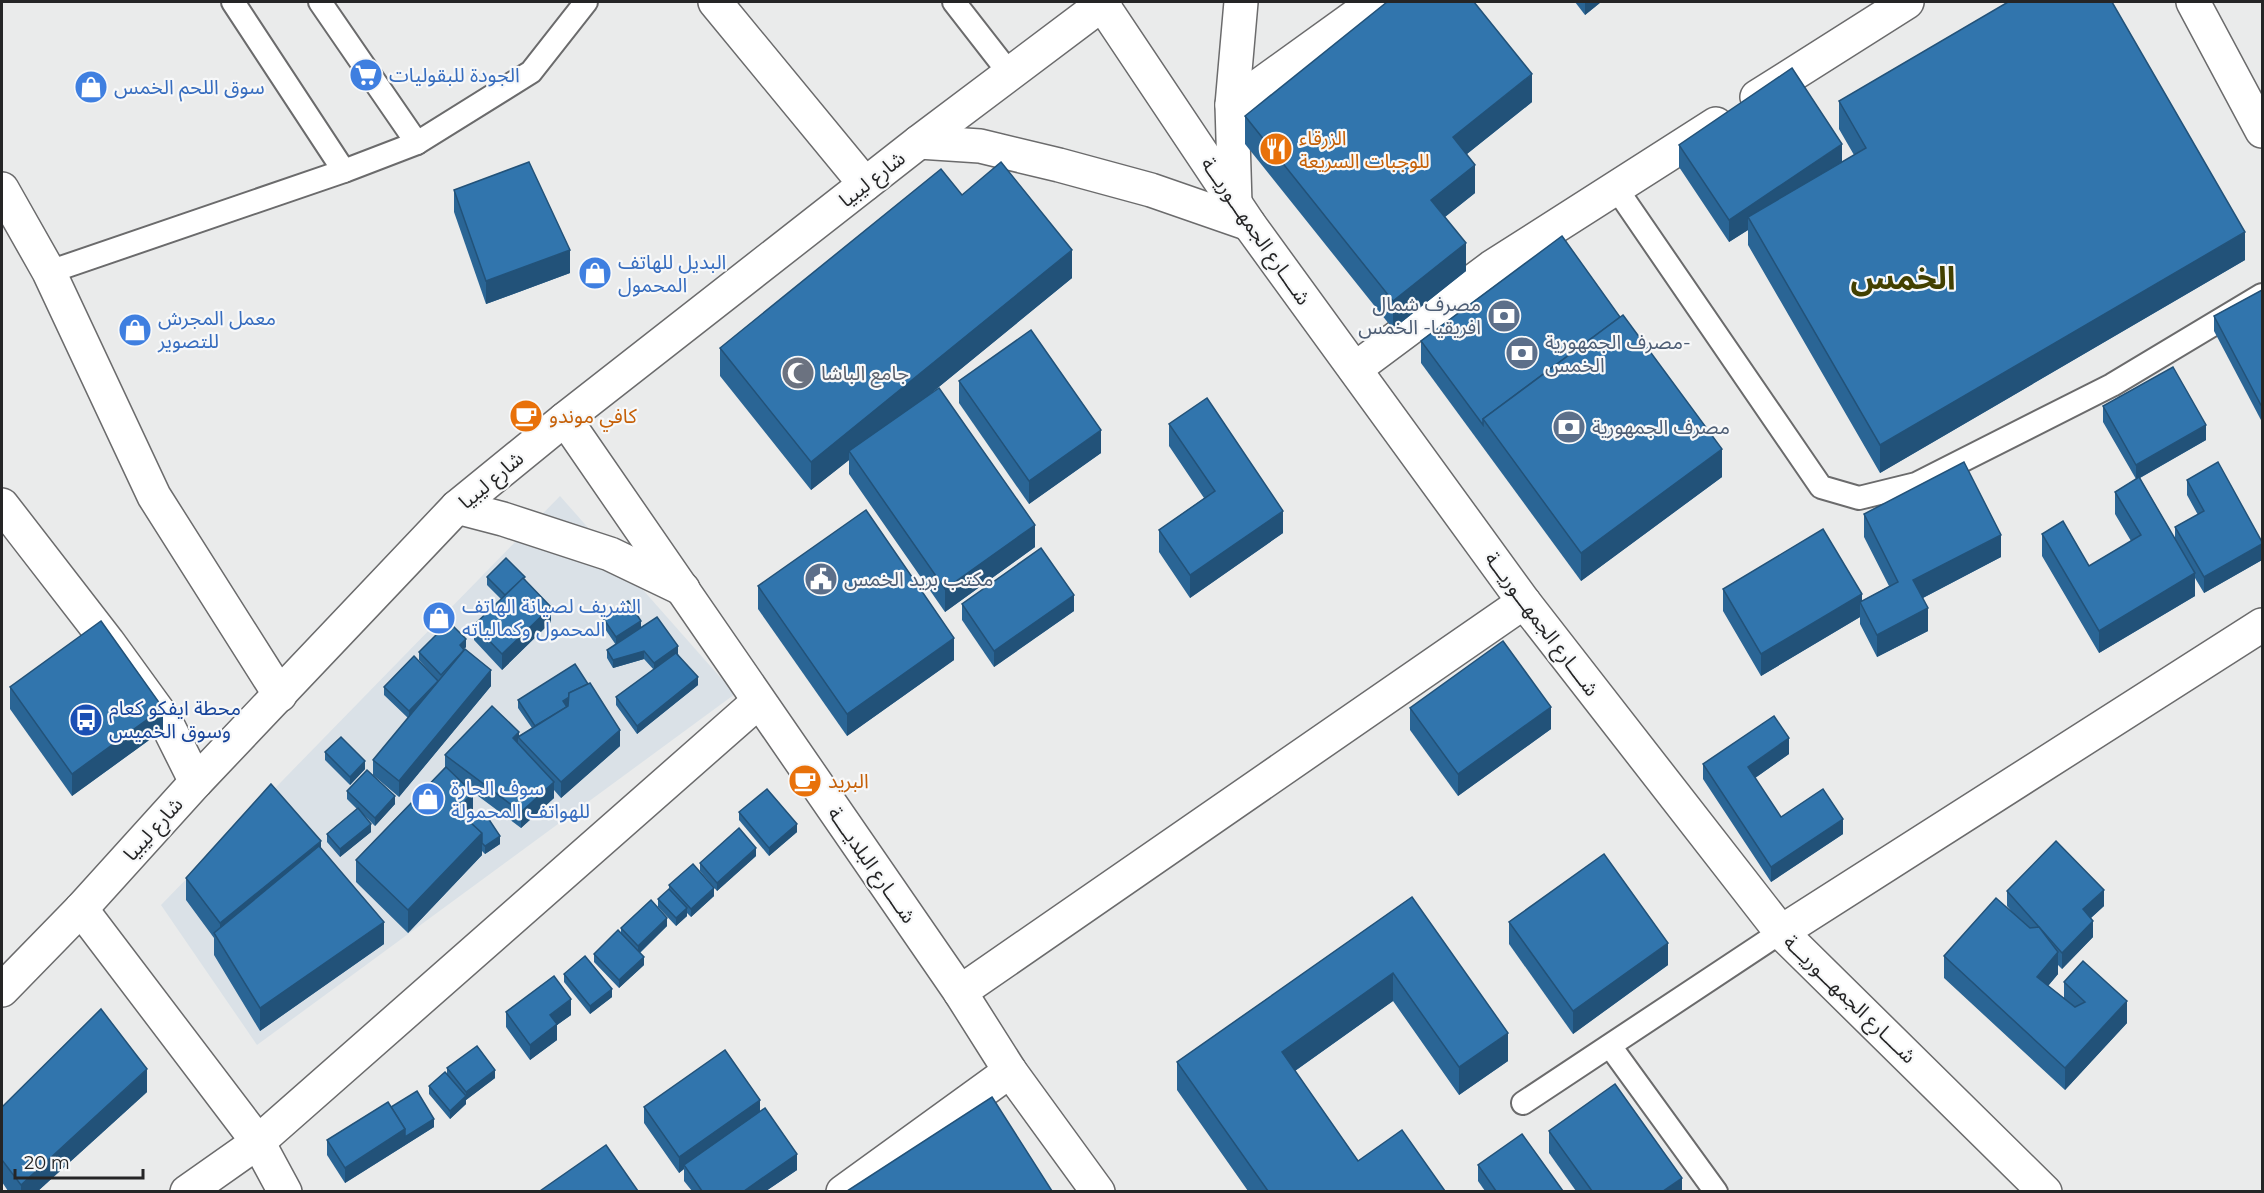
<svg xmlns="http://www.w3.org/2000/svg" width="2264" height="1193" viewBox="0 0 2264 1193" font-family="Montserrat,'Noto Sans Arabic',sans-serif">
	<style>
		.built { fill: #dae1e7 }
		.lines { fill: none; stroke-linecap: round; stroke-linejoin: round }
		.service-casing { stroke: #6b6b6c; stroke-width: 26 }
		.minor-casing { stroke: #6b6b6c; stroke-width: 36 }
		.tertiary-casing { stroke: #6b6b6c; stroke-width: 36 }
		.service { stroke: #fff; stroke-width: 22 }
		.minor { stroke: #fff; stroke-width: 33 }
		.tertiary { stroke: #fff; stroke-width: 33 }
		.wall { fill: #2a6595 }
		.shaded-wall { fill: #225279 }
		.building { fill: #3175ad; stroke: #225279; stroke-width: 1.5 }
		.labels { text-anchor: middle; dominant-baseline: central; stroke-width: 4.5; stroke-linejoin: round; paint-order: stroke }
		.shop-label { font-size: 20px; fill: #366cbe; stroke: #f7f8f9; text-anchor: start }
		.food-label { font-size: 20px; fill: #c56008; stroke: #f7f8f9; text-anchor: start }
		.street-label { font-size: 20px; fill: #252526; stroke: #f7f8f9 }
		.service-label { font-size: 20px; fill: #4e5e75; stroke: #f7f8f9; text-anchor: start }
		.worship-label { font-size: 20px; fill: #5b616d; stroke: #f7f8f9; text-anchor: start }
		.transit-label { font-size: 20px; fill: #164399; stroke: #f7f8f9; text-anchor: start }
		.town-label { font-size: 32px; font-weight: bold; fill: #424000; stroke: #f7f8f9 }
	</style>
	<rect width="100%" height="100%" fill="#eaebeb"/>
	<polygon class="built" points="560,496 735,694 257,1045 161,905"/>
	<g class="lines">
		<defs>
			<g id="service">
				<polyline points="233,2 344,171"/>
				<polyline points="320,2 417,143"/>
				<polyline points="954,2 1010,74"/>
				<polyline points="1616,188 1821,487 1859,498 1916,484 2112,385 2262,295"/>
				<polyline points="49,272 344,171 417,143 531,72 586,2"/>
				<polyline points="1610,1046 1716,1192"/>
				<polyline points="1523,1103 1781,932"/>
			</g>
			<g id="minor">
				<polyline points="715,2 865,184"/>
				<polyline points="1102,4 1249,224 1524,602 1781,932 2045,1192"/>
				<polyline points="1757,97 1907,2"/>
				<polyline points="1232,105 1375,2"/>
				<polyline points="2,189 49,272 154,496 280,695"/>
				<polyline points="1355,369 1492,267 1716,124"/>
				<polyline points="2,505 108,642 166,722 196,782"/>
				<polyline points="81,909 258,1142 285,1192"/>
				<polyline points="1781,932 2262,625"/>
				<polyline points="960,992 1524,602"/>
				<polyline points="187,1192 258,1142 758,702"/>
				<polyline points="843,1192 1010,1071"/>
			</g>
			<g id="tertiary">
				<polyline points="2193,2 2262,131"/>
				<polyline points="919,142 980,146 1059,165 1151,190 1249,224"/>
				<polyline points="1235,204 1232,105 1241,2"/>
				<polyline points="565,419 960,992 1010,1071 1098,1192"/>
				<polyline points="457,507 503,519 610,554 683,589"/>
				<polyline points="2,990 81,909 196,782 457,507 565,419 919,142 1105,2"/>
			</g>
		</defs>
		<use href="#service" class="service-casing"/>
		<use href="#minor" class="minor-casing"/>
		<use href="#tertiary" class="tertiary-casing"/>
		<use href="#service" class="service"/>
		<use href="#minor" class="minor"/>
		<use href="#tertiary" class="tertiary"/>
	</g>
	<g class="wall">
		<polygon points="1575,2 1601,2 1585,15"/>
		<polygon points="1839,101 2245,260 1880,473 1748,245 1748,230 1729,242 1679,167 1679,145 1842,162 1854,155 1839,129"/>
		<polygon points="1532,102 1467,154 1475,193 1445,217 1466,271 1393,329 1245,144 1245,116"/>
		<polygon points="454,190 570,273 486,304 454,212"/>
		<polygon points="962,195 1072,278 929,395 1035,547 945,612 849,474 849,460 811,490 720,376 720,348"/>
		<polygon points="2262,290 2262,422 2214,331 2214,316"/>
		<polygon points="1421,341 1722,477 1581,581 1421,363"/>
		<polygon points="959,381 1101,453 1029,504 959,403"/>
		<polygon points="2103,406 2206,440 2140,478 2175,539 2175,527 2198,515 2187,495 2187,480 2262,542 2262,560 2204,593 2195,578 2195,596 2099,653 2042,556 2042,534 2089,566 2131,541 2115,514 2115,492 2136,479 2103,422"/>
		<polygon points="1169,424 1283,533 1190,598 1159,552 1159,530 1204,498 1169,446"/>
		<polygon points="1864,514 2001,557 1923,598 1928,631 1877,657 1860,624 1860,617 1761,676 1723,611 1723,589 1862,601 1889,586 1864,537"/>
		<polygon points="487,577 525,579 551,622 502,670 474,640 474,625 501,599 487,585"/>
		<polygon points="758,586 954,660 847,736 758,609"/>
		<polygon points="962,604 1074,611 994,667 962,620"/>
		<polygon points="603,618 641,628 678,654 698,685 637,734 616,705 616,697 654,670 644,659 613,668 607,658 607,650 616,645 603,626"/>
		<polygon points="466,647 463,650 491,686 399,797 373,775 373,760 408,718 384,695 384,687 438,681 419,660 419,652"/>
		<polygon points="10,687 163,730 72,796 10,709"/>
		<polygon points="518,700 620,746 561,798 554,790 554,798 521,828 466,787 473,815 468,820 500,844 485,854 482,851 482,855 408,933 356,882 356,860 445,767 445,755 519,736 532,728 518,708"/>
		<polygon points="1410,708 1551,729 1458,796 1410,730"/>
		<polygon points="325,752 365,769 350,785 325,760"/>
		<polygon points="1789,754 1755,778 1781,817 1843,834 1771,882 1703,779 1703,764"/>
		<polygon points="347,791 395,804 375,826 364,815 371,832 340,857 327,842 327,834 357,809 347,799"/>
		<polygon points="739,812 797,832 769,856 739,820"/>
		<polygon points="321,848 384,944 260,1031 214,955 214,938 186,900 186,878"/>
		<polygon points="756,856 717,891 700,871 700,863"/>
		<polygon points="669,885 714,896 691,917 687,913 687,916 676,926 658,907 658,899 669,890"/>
		<polygon points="2007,891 2104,906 2091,918 2093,937 2062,969 2058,965 2058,974 2048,986 2064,998 2064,982 2127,1023 2065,1090 1944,978 1944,956 2012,912 2007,906"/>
		<polygon points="1412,897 1508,1061 1459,1095 1393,1001 1295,1071 1358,1161 1445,1191 1248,1191 1177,1090 1177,1062"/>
		<polygon points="1509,922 1668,965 1573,1034 1509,944"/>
		<polygon points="667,926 640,953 644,965 619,988 594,962 594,954 621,933 621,928"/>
		<polygon points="564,974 612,997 590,1014 564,982"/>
		<polygon points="506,1012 571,1015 557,1025 557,1040 530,1060 506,1027"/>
		<polygon points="447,1068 495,1078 466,1100 466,1104 450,1119 429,1094 429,1086 447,1075"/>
		<polygon points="147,1092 38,1191 8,1191 2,1182 2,1107"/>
		<polygon points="391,1107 434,1127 345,1183 327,1155 327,1140"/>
		<polygon points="644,1107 760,1111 797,1170 766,1191 692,1191 684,1181 684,1169 679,1173 644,1123"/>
		<polygon points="1549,1131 1682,1191 1576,1191 1549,1153"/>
		<polygon points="1478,1165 1563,1191 1485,1191 1478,1181"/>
	</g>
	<g class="shaded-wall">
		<polygon points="1585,2 1601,2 1585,15"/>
		<polygon points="1532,74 1532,102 1453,165 1453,137"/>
		<polygon points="1842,144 1842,166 1748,217 1748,230 1729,242 1729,220"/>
		<polygon points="1475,165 1475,193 1431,228 1431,200"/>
		<polygon points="2245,232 2245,260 1880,473 1880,445"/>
		<polygon points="1466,243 1466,271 1393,329 1393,301"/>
		<polygon points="570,250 570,273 486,304 486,281"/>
		<polygon points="1072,250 1072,278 853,457 849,451 849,460 811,490 811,462"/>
		<polygon points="2206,425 2206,440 2136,480 2136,465"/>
		<polygon points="1101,430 1101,453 1029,504 1029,481"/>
		<polygon points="1722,449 1722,477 1581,581 1581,553"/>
		<polygon points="1283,511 1283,533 1190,598 1190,575"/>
		<polygon points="1035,525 1035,547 945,612 945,589"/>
		<polygon points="2001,535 2001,557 1913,603 1913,580"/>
		<polygon points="2262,544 2262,560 2204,593 2204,577"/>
		<polygon points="2195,573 2195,596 2099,653 2099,631"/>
		<polygon points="1862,594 1862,605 1860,602 1860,617 1761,676 1761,654"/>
		<polygon points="1074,595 1074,611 994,667 994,651"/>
		<polygon points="551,607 551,622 502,670 502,654"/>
		<polygon points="1928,608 1928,631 1877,657 1877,635"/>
		<polygon points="641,621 641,629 616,645 616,637"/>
		<polygon points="954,638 954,660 847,736 847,714"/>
		<polygon points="466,639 466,647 460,653 460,645"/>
		<polygon points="678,646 678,654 654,671 654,663"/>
		<polygon points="644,651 644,659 613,668 613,660"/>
		<polygon points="491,670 491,686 399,797 399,781"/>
		<polygon points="698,677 698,685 637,734 637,726"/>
		<polygon points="438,681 409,719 409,711"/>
		<polygon points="588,685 588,693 536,727 563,701"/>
		<polygon points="1551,707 1551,729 1458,796 1458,774"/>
		<polygon points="163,708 163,730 72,796 72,774"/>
		<polygon points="620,730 620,746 561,798 561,782"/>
		<polygon points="519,732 519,738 518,737 518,749 513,738"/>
		<polygon points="1789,738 1789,754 1748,783 1748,767"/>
		<polygon points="365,761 365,769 350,785 350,777"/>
		<polygon points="554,782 554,798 521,828 521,812"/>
		<polygon points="473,793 473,815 457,832 457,809"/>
		<polygon points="395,796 395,804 375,826 375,818"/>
		<polygon points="1843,819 1843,834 1771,882 1771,867"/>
		<polygon points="371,824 371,832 340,857 340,849"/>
		<polygon points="797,824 797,832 769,856 769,848"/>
		<polygon points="482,833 482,855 408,933 408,910"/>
		<polygon points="500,836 500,844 485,854 485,846"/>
		<polygon points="321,841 321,863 220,942 220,923"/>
		<polygon points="756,848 756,856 717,891 717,883"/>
		<polygon points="714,888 714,896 691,917 691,909"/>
		<polygon points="2104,890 2104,906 2083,925 2083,909"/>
		<polygon points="687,908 687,916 676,926 676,918"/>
		<polygon points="667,918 667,926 638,954 638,946"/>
		<polygon points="2093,921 2093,937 2062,969 2062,953"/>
		<polygon points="384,922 384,944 260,1031 260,1008"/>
		<polygon points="1668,943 1668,965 1573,1034 1573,1011"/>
		<polygon points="2058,952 2058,974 2037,999 2037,977"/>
		<polygon points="644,957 644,965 619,988 619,980"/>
		<polygon points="1393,973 1393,1001 1282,1080 1282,1052"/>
		<polygon points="612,989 612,997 590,1014 590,1006"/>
		<polygon points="571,999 571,1015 557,1025 557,1040 530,1060 530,1045 550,1015"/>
		<polygon points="2127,1001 2127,1023 2065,1090 2065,1068"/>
		<polygon points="1508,1033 1508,1061 1459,1095 1459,1067"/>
		<polygon points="147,1069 147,1092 38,1191 21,1191 21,1185"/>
		<polygon points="495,1070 495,1078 466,1100 466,1092"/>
		<polygon points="466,1096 466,1104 450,1119 450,1111"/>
		<polygon points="760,1100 760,1116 684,1165 684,1169 679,1173 679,1157"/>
		<polygon points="434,1119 434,1127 345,1183 345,1168 405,1129"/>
		<polygon points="797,1154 797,1170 766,1191 744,1191"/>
		<polygon points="1682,1178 1682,1191 1663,1191"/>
	</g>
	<g class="building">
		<polygon points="1387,2 1474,2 1532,74 1453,137 1475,165 1431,200 1466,243 1393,301 1245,116"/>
		<polygon points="2008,2 2112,2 2245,232 1880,445 1748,217 1866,148 1839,101"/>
		<polygon points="1792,68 1842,144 1729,220 1679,145"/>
		<polygon points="529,162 570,250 486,281 454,190"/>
		<polygon points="1001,162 1072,250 811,462 720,348 941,169 962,195"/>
		<polygon points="1562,236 1620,317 1483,419 1483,425 1421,341"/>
		<polygon points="2262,290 2262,407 2214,316"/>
		<polygon points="1623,315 1722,449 1581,553 1483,419"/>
		<polygon points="1031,330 1101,430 1029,481 959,381"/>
		<polygon points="2173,367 2206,425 2136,465 2103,406"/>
		<polygon points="939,388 1035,525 945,589 849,451"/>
		<polygon points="1207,398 1283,511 1190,575 1159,530 1215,491 1169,424"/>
		<polygon points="1964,462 2001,535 1913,580 1928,608 1877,635 1860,602 1898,582 1864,514"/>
		<polygon points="2218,462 2262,542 2262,544 2204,577 2175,527 2204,511 2187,480"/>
		<polygon points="2139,477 2195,573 2099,631 2042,534 2063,521 2089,566 2141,535 2115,492"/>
		<polygon points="866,510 954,638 847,714 758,586"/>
		<polygon points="1823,529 1862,594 1761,654 1723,589"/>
		<polygon points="1041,548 1074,595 994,651 962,604"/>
		<polygon points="506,558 525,577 505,595 487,577"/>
		<polygon points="523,578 551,607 502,654 474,625"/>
		<polygon points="628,601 641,621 616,637 603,618"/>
		<polygon points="657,617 678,646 654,663 644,651 613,660 607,650"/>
		<polygon points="101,621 163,708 72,774 10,687"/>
		<polygon points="449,622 466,639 460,645 464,650 441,675 419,652"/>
		<polygon points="1503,641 1551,707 1458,774 1410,708"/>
		<polygon points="465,649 491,670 399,781 373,760"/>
		<polygon points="676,653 698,677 637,726 616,697"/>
		<polygon points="414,656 438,681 409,711 384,687"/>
		<polygon points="575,664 588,684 569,693 569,697 563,701 567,707 535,726 518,700"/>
		<polygon points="590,683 620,730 561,782 518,737 568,706 569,693"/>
		<polygon points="492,706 519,732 513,738 554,782 521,812 445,755"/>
		<polygon points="1774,716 1789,738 1748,767 1781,817 1823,789 1843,819 1771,867 1703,764"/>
		<polygon points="341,737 365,761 350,777 325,752"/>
		<polygon points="446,767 473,793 457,809 482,833 408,910 356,860"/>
		<polygon points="367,770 395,796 375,818 347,791"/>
		<polygon points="271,784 321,841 220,923 186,878"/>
		<polygon points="767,789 797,824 769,848 739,812"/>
		<polygon points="358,808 371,824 340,849 327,834"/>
		<polygon points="484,812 500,836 485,846 482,843 482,833 470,822"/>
		<polygon points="739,828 756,848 717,883 700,863"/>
		<polygon points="2056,841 2104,890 2083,909 2093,921 2062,953 2007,891"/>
		<polygon points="319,846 384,922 260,1008 214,933"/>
		<polygon points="1604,854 1668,943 1573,1011 1509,922"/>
		<polygon points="693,864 714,888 691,909 669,885"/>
		<polygon points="669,889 687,908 676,918 658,899"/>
		<polygon points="1412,897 1508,1033 1459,1067 1393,973 1282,1052 1358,1161 1402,1130 1445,1191 1268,1191 1177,1062"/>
		<polygon points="1996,898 2030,928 2039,927 2058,952 2037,977 2075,1007 2085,1002 2064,982 2083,961 2127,1001 2065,1068 1944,956"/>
		<polygon points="651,900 667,918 638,946 621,928"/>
		<polygon points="618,930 644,957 619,980 594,954"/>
		<polygon points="585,956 612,989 590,1006 564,974"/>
		<polygon points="554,976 571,999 550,1015 557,1024 530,1045 506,1012"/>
		<polygon points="101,1009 147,1069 21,1185 2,1160 2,1107"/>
		<polygon points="477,1046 495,1070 466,1092 447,1068"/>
		<polygon points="725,1050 760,1100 679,1157 644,1107"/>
		<polygon points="445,1072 466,1096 450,1111 429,1086"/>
		<polygon points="1615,1084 1682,1178 1663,1191 1592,1191 1549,1131"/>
		<polygon points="417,1091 434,1119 405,1137 405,1129 391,1107"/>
		<polygon points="992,1097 1052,1191 847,1191"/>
		<polygon points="388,1102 405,1129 345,1168 327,1140"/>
		<polygon points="765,1108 797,1154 744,1191 702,1191 684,1165"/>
		<polygon points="1522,1134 1563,1191 1496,1191 1478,1165"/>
		<polygon points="606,1145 638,1191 540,1191"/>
	</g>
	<defs>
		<symbol id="supermarket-disc" viewBox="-11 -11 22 22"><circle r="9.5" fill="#3f7fe0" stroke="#f7f8f9"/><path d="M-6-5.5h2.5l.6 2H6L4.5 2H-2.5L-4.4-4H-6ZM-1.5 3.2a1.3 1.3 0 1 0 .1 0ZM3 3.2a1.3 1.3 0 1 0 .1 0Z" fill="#fff"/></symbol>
		<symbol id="shop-disc" viewBox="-11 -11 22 22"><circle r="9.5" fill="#3f7fe0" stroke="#f7f8f9"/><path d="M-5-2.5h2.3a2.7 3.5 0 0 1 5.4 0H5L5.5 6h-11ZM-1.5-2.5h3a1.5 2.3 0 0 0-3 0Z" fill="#fff"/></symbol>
		<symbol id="restaurant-disc" viewBox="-11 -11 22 22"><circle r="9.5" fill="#e8710a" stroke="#f7f8f9"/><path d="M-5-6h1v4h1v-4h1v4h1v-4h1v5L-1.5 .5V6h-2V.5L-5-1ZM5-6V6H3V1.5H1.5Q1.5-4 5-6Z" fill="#fff"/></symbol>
		<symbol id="bank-disc" viewBox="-11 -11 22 22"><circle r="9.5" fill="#5c6f8a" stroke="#f7f8f9"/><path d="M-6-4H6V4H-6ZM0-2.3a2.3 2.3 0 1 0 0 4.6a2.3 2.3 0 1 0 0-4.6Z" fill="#fff"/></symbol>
		<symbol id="mosque-disc" viewBox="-11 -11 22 22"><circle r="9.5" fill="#6b7280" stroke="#f7f8f9"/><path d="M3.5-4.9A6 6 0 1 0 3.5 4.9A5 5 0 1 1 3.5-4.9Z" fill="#fff"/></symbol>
		<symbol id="cafe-disc" viewBox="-11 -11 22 22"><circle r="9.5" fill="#e8710a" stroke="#f7f8f9"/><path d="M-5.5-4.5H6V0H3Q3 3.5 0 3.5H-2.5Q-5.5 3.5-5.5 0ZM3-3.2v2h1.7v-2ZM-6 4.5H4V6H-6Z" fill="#fff"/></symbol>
		<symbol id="civic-disc" viewBox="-11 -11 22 22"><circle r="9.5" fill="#5c6f8a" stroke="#f7f8f9"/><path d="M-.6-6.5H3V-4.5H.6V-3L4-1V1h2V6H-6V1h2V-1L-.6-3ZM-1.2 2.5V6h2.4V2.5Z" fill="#fff"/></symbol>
		<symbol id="bus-disc" viewBox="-11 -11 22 22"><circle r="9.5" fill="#1a4fb4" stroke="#f7f8f9"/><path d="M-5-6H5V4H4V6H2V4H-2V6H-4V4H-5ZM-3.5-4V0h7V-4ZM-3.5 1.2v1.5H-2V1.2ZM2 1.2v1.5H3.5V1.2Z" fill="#fff"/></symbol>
	</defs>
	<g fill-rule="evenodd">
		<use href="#supermarket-disc" x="347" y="56" width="38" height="38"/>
		<use href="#shop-disc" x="72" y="68" width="38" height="38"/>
		<use href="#restaurant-disc" x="1257" y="130" width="38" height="38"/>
		<use href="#shop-disc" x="576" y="254" width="38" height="38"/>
		<use href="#bank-disc" x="1485" y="297" width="38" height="38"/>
		<use href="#shop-disc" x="116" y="311" width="38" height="38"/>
		<use href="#bank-disc" x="1503" y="334" width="38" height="38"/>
		<use href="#mosque-disc" x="779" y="354" width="38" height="38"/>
		<use href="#cafe-disc" x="507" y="397" width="38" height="38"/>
		<use href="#bank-disc" x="1550" y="408" width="38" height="38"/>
		<use href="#civic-disc" x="802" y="560" width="38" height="38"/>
		<use href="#shop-disc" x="420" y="599" width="38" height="38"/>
		<use href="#bus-disc" x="67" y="701" width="38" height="38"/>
		<use href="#cafe-disc" x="786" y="762" width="38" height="38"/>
		<use href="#shop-disc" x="409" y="780" width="38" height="38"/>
	</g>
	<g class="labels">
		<g class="shop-label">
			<text x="389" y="75">الجودة للبقوليات</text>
			<text x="114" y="87">سوق اللحم الخمس</text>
			<text x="618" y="262">البديل للهاتف<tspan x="618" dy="23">المحمول</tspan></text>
			<text x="158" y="318">معمل المجرش<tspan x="158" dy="23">للتصوير</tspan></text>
			<text x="462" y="606">الشريف لصيانة الهاتف<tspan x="462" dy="23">المحمول وكمالياته</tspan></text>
			<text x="451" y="788">سوف الحارة<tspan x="451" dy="23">للهواتف المحمولة</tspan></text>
		</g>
		<g class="food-label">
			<text x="1299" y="138">الزرقاء<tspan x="1299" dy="23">للوجبات السريعة</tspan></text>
			<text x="549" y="416">كافي موندو</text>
			<text x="828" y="781">البريد</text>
		</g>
		<g class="street-label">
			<text transform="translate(872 179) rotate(-38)">شارع ليبيا</text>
			<text transform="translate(1256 231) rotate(55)">شــــارع الجمهـــوريـــة</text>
			<text transform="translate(491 480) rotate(-40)">شارع ليبيا</text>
			<text transform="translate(1542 624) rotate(53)">شــــارع الجمهـــوريـــة</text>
			<text transform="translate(153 829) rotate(-48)">شارع ليبيا</text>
			<text transform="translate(872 865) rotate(55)">شــــارع البلديــــة</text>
			<text transform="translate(1850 999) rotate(44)">شــــارع الجمهـــوريـــة</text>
		</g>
		<g class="service-label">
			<text x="1481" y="304" text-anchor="end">مصرف شمال<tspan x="1481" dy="23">افريقيا- الخمس</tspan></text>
			<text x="1545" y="342">مصرف الجمهورية-<tspan x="1545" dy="23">الخمس</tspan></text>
			<text x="1592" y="427">مصرف الجمهورية</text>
			<text x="844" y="579">مكتب بريد الخمس</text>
		</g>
		<g class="worship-label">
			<text x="821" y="373">جامع الباشا</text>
		</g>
		<g class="transit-label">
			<text x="109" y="708">محطة ايفكو كعام<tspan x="109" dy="23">وسوق الخميس</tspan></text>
		</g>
		<g class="town-label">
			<text x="1903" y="277">الخمس</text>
		</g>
	</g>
	<rect width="2264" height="1193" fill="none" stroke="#252526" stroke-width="6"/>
	<path d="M15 1169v9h128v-9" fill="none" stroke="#252526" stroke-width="3"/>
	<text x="24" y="1169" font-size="18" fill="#252526" stroke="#f7f8f9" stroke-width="4.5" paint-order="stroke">20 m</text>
</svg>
